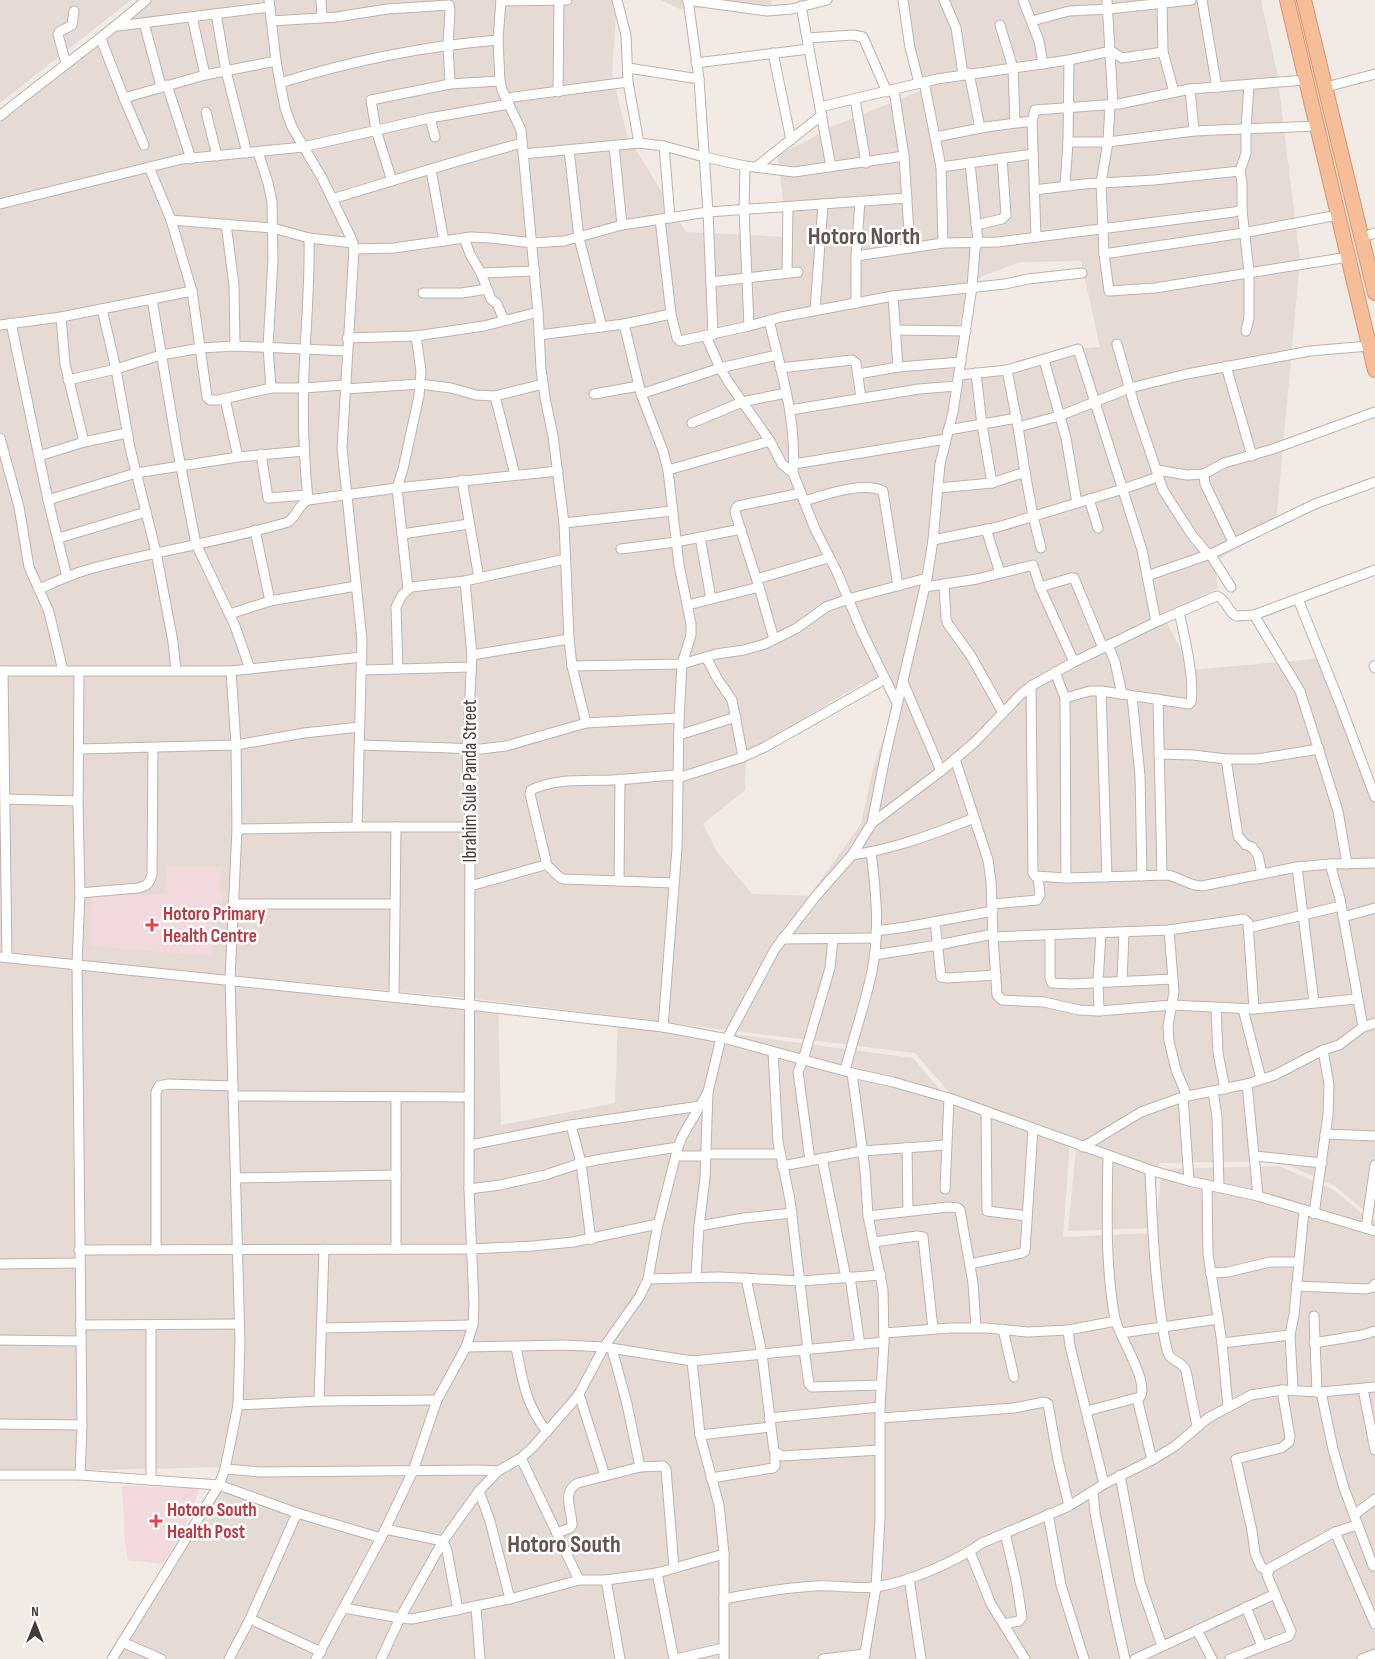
<svg xmlns="http://www.w3.org/2000/svg" width="1375" height="1659" viewBox="0 0 1375 1659" font-family="'Sofia Sans Condensed',sans-serif">
	<style>
		.residential { fill: #e5dad4; fill-rule: evenodd }
		.medical { fill: #f1d9de }
		.lines { fill: none; stroke-linecap: round; stroke-linejoin: round }
		.street-casing { stroke: #bfb2ac; stroke-width: 11 }
		.primary-casing { stroke: #da936b; stroke-width: 16 }
		.street { stroke: #fff; stroke-width: 9 }
		.primary { stroke: #f6bd99; stroke-width: 14 }
		.health-dot { fill: #e0444e; stroke: #fff; stroke-width: 2 }
		.labels { text-anchor: middle; dominant-baseline: central; stroke-width: 5; stroke-linejoin: round; paint-order: stroke }
		.street-label { font-size: 19px; fill: #433935; stroke: #fff }
		.health-label { font-size: 19px; font-weight: bold; fill: #be3a42; stroke: #fff; text-anchor: start }
		.district-label { font-size: 24px; font-weight: bold; fill: #65544d; stroke: #fff }
	</style>
	<rect width="100%" height="100%" fill="#f1eae5"/>
	<g class="residential">
		<polygon points="0,0 131,0 0,103"/>
		<path d="M153,0H617L612,74L627,135L686,232L788,237L777,153L803,143L831,127L925,89L897,0H1261L1277,72L1300,259L1276,524L1215,562L1218,588L1163,616L1192,670L1325,658L1375,784V1215L1361,1208L1335,1186L1280,1161L1159,1163L1151,1228L1068,1231L1077,1138L954,1098L915,1053L469,998L32,957L0,953V122ZM1081,261L1100,347L1064,350L959,379V326L968,290L982,276L1021,262ZM861,684H892L891,716L873,769L861,824L809,896L752,894L717,852L703,824L745,790L746,753Z"/>
		<polygon points="661,0 772,0 771,5 680,9"/>
		<polygon points="0,958 498,1004 501,1125 615,1103 618,1019 913,1058 951,1103 1070,1140 1063,1237 1155,1233 1162,1169 1279,1166 1334,1190 1360,1212 1375,1220 1375,1659 114,1659 230,1467 0,1472"/>
	</g>
	<g class="medical">
		<polygon points="167,867 222,867 220,892 223,893 223,903 215,904 211,956 90,946 91,896 165,894"/>
		<polygon points="122,1486 200,1488 184,1530 162,1564 128,1560 125,1540"/>
	</g>
	<g class="lines">
		<defs>
			<g id="street">
				<polyline points="269,0 276,61 285,108 292,127 322,178 351,238 354,249 342,448 362,640 357,827"/>
				<polyline points="321,0 322,18"/>
				<polyline points="501,0 498,40 500,81 502,90 521,130 538,312 541,369 545,398 553,436 564,523 569,639 572,666 586,723"/>
				<polyline points="687,0 767,11 792,9 827,0"/>
				<polyline points="688,0 699,79 708,212 713,335"/>
				<polyline points="903,0 910,48 919,83"/>
				<polyline points="944,0 956,28 963,74"/>
				<polyline points="1023,0 1039,41 1043,64"/>
				<polyline points="1107,0 1113,105"/>
				<polyline points="1202,0 1217,88"/>
				<polyline points="501,1 567,0"/>
				<polyline points="1162,3 1163,52 1174,92"/>
				<polyline points="801,6 831,167"/>
				<polyline points="216,14 226,71 247,153"/>
				<polyline points="192,17 205,75"/>
				<polyline points="271,21 337,17 387,9 449,5 450,10 448,45 450,84"/>
				<polyline points="1032,21 1069,11 1109,9 1191,0"/>
				<polyline points="144,23 161,86"/>
				<polyline points="1000,25 1013,68 1015,123"/>
				<polyline points="118,26 270,7"/>
				<polyline points="807,38 853,35 863,37 887,92"/>
				<polyline points="101,39 124,98 205,75 276,61"/>
				<polyline points="773,53 791,140"/>
				<polyline points="66,63 58,35 59,32 72,25 74,11"/>
				<polyline points="696,63 809,49"/>
				<polyline points="628,68 699,79"/>
				<polyline points="969,73 980,128"/>
				<polyline points="628,82 639,143"/>
				<polyline points="924,82 941,167 943,243"/>
				<path d="M280,83C351,61 425,46 498,40"/>
				<polyline points="167,85 191,159"/>
				<polyline points="1326,87 1375,74"/>
				<polyline points="1190,89 1194,131"/>
				<polyline points="894,90 904,156 910,248"/>
				<polyline points="558,92 559,0"/>
				<polyline points="124,98 144,145"/>
				<polyline points="506,98 628,82 626,35 617,0"/>
				<polyline points="855,99 866,163"/>
				<polyline points="1110,105 1108,142 1101,183 1104,254 1109,291 1155,288 1348,257"/>
				<polyline points="820,107 937,79 1069,60 1111,51 1122,58 1163,52"/>
				<polyline points="206,112 217,156"/>
				<path d="M0,116C48,76 100,41 146,0"/>
				<polyline points="430,118 435,137"/>
				<polyline points="936,137 986,127 1032,121"/>
				<polyline points="1068,142 1108,142 1194,131 1317,126"/>
				<polyline points="614,146 622,225"/>
				<polyline points="664,146 670,218"/>
				<polyline points="569,150 579,238 602,327"/>
				<polyline points="258,152 268,183 272,202 273,259 268,347 271,388"/>
				<polyline points="523,154 639,143 664,146 704,157 745,166 794,172 904,156"/>
				<polyline points="745,166 744,210 749,326"/>
				<polyline points="149,167 171,220 192,291 207,397 210,400 219,400 271,388 303,388 345,385"/>
				<polyline points="756,167 822,115"/>
				<polyline points="941,167 1033,154"/>
				<polyline points="431,170 444,241"/>
				<polyline points="392,181 376,130 371,100 450,84 500,81"/>
				<polyline points="1065,186 1068,142 1069,60"/>
				<polyline points="1034,190 1084,184 1154,180 1240,171"/>
				<path d="M332,199C395,180 458,160 522,143"/>
				<polyline points="0,204 182,159 303,147 430,118 509,104"/>
				<polyline points="660,219 671,314 677,338 680,341 749,326 781,317 893,296 1005,284 1028,279 1082,273"/>
				<polyline points="171,220 273,228 309,238 353,243"/>
				<polyline points="226,224 234,285 235,346"/>
				<polyline points="976,225 1002,219 1006,215 1002,158"/>
				<polyline points="1036,237 1032,121 1035,110 1119,104 1190,89 1306,80"/>
				<polyline points="1362,237 1375,233"/>
				<polyline points="464,238 470,254 481,273 491,299 497,304 504,320"/>
				<polyline points="354,249 394,248 471,237 491,238 532,243 564,241 622,225 708,212 907,198"/>
				<polyline points="1104,254 1243,233 1338,215"/>
				<polyline points="856,256 943,243 998,242 1234,212 1242,210"/>
				<polyline points="481,273 535,271"/>
				<polyline points="787,273 788,207"/>
				<polyline points="711,282 798,272"/>
				<polyline points="423,293 462,293 487,289"/>
				<polyline points="893,296 898,367"/>
				<polyline points="152,299 177,447 196,544 235,626 250,669"/>
				<polyline points="856,303 856,256 860,201"/>
				<polyline points="102,309 116,369 130,448 156,552 173,642 176,671"/>
				<polyline points="815,310 823,204"/>
				<polyline points="61,317 65,364 84,442"/>
				<path d="M769,320C781,371 797,420 793,473"/>
				<polyline points="11,323 48,500 67,577"/>
				<polyline points="624,324 641,394 663,451 668,470 679,565 691,624 691,635 682,664 679,718 677,848 663,1027"/>
				<polyline points="0,325 61,317 192,291"/>
				<polyline points="895,330 966,331"/>
				<polyline points="1246,331 1249,318 1249,272 1242,210 1242,183 1240,171 1246,153 1246,129 1249,85"/>
				<polyline points="539,335 624,324 671,314"/>
				<polyline points="706,336 720,368 729,383 770,441 782,464 793,473 815,529 837,572 862,632 897,703"/>
				<polyline points="347,338 416,336"/>
				<polyline points="1117,344 1134,404 1163,490 1192,535 1207,553 1210,554 1231,587"/>
				<polyline points="1044,360 1066,438 1077,503"/>
				<polyline points="1226,366 1252,456"/>
				<polyline points="780,368 852,360 856,363 861,398"/>
				<polyline points="1007,370 1018,427 1025,472"/>
				<polyline points="976,373 982,425 992,483"/>
				<polyline points="858,374 898,367 961,362"/>
				<polyline points="959,375 1007,370 1078,349 1142,550 1156,622"/>
				<polyline points="68,380 116,369 161,355 201,348 235,346 347,351"/>
				<polyline points="345,389 420,384 451,388 476,395 495,396 543,384"/>
				<polyline points="594,394 639,386"/>
				<polyline points="641,394 720,368 777,355"/>
				<polyline points="495,396 515,475"/>
				<polyline points="225,399 238,457"/>
				<polyline points="790,410 919,389 957,386"/>
				<polyline points="692,423 742,402 786,393"/>
				<polyline points="1018,427 1059,416 1130,388 1187,374 1310,351 1369,346"/>
				<polyline points="948,430 1017,418"/>
				<polyline points="0,438 19,507 29,567 49,612 63,671"/>
				<polyline points="261,454 268,498 307,495"/>
				<polyline points="39,456 84,442 127,433"/>
				<polyline points="794,464 946,439"/>
				<polyline points="668,470 770,441"/>
				<polyline points="1157,470 1187,475 1204,474 1224,463 1273,449 1375,412"/>
				<polyline points="1204,474 1205,484 1233,542"/>
				<polyline points="462,480 479,578"/>
				<polyline points="938,488 992,483 1025,472 1033,516 1041,548"/>
				<polyline points="1089,499 1098,528"/>
				<polyline points="48,500 136,473 238,457 304,451"/>
				<path d="M308,500C303,450 302,400 305,350C307,312 310,276 309,238"/>
				<path d="M804,501C825,495 863,481 883,491L898,586"/>
				<polyline points="564,523 672,511"/>
				<polyline points="986,529 1000,573"/>
				<polyline points="255,530 270,601"/>
				<polyline points="402,534 469,524"/>
				<polyline points="700,537 711,599"/>
				<polyline points="59,538 146,512"/>
				<polyline points="933,540 998,527 1123,489 1158,477"/>
				<polyline points="621,549 676,542 741,529"/>
				<polyline points="1147,576 1213,553 1315,504 1375,482"/>
				<polyline points="757,579 828,558"/>
				<polyline points="944,584 946,619 948,624 971,656 1003,713"/>
				<polyline points="925,587 977,579 1033,565 1040,587 1074,662"/>
				<polyline points="1040,587 1071,578 1074,578 1103,648"/>
				<path d="M39,589C55,582 70,575 86,570C153,551 222,542 288,522C297,516 298,505 308,500L397,488L403,469L419,396L421,371L416,336L484,326L538,312"/>
				<polyline points="408,589 397,488 558,471"/>
				<polyline points="1298,599 1339,701 1375,797"/>
				<polyline points="688,605 759,587"/>
				<polyline points="230,614 270,601 356,586"/>
				<polyline points="1254,615 1300,691 1338,811 1347,864"/>
				<polyline points="774,639 759,587 735,512 736,508 738,506 801,493"/>
				<polyline points="1108,645 1115,662 1122,694"/>
				<polyline points="472,655 569,639"/>
				<polyline points="706,657 717,678 732,700 743,757"/>
				<polyline points="572,666 682,664 716,654 744,650 765,644 797,628 826,607 848,599 927,578"/>
				<polyline points="1374,666 1375,668"/>
				<polyline points="398,669 396,607 402,595 411,587 465,581 565,559"/>
				<polyline points="362,670 471,667"/>
				<polyline points="0,671 231,671 362,657"/>
				<polyline points="3,671 7,957"/>
				<polyline points="79,672 78,806 80,893 77,964 82,1425 80,1475"/>
				<path d="M1055,672L1065,698L1090,691H1101L1189,704L1191,702C1195,682 1184,633 1179,612"/>
				<polyline points="903,682 941,771"/>
				<path d="M1031,686L1033,873L1035,876L1066,878L1167,875C1180,877 1189,886 1202,886L1297,867L1330,864L1375,863"/>
				<polyline points="1101,691 1107,877"/>
				<polyline points="1132,696 1140,776 1142,876"/>
				<polyline points="1065,698 1066,878"/>
				<polyline points="1158,699 1162,875"/>
				<polyline points="679,735 736,717"/>
				<polyline points="360,745 481,749 506,746 586,723 679,718"/>
				<polyline points="79,749 236,745 304,733 360,727"/>
				<polyline points="1159,754 1193,755 1226,759 1257,759 1319,749"/>
				<polyline points="955,759 988,860 991,881 993,937 997,995 1002,1000 1044,1002 1079,1010 1099,1011 1172,1005 1254,1009 1356,999"/>
				<polyline points="1226,759 1238,836 1246,845 1252,847 1258,855 1262,874"/>
				<polyline points="678,778 743,757 765,747 885,679"/>
				<polyline points="5,799 78,801"/>
				<polyline points="872,823 885,757 927,578 933,540 940,464 953,412 972,287 975,249 978,242 970,163"/>
				<polyline points="237,829 357,827 470,827"/>
				<path d="M852,855C894,849 934,834 974,818"/>
				<polyline points="1330,864 1340,899 1363,1027"/>
				<path d="M547,865L530,794L531,790C556,778 584,781 612,780C634,779 656,776 678,775"/>
				<polyline points="1297,867 1314,1002"/>
				<polyline points="619,881 620,779"/>
				<path d="M470,886L545,865C553,867 555,877 564,879L674,883"/>
				<path d="M80,893L138,888C147,886 149,884 152,875L153,748"/>
				<polyline points="233,904 395,904"/>
				<polyline points="993,904 1037,900 1040,895 1038,877"/>
				<polyline points="1343,917 1375,908"/>
				<polyline points="935,922 941,977 948,978 996,975"/>
				<polyline points="1248,928 1341,906"/>
				<polyline points="1169,930 1174,992 1168,1026 1169,1041 1176,1070 1187,1096"/>
				<polyline points="876,931 906,927 993,911"/>
				<polyline points="1050,935 1050,978 1052,983 1071,984 1173,979"/>
				<polyline points="993,937 1169,930 1244,919 1248,923 1254,1009"/>
				<polyline points="782,939 876,938"/>
				<polyline points="874,955 938,945 993,934"/>
				<polyline points="0,957 469,1005 663,1027 701,1034 727,1039 852,1073 893,1082 949,1098 1150,1170 1189,1181 1258,1196 1375,1231"/>
				<polyline points="1122,981 1124,932"/>
				<polyline points="394,997 396,827"/>
				<polyline points="1216,1008 1218,1053 1225,1089"/>
				<polyline points="1243,1009 1261,1079"/>
				<polyline points="1099,1011 1098,982 1101,933"/>
				<path d="M727,1039L775,949L816,896L852,855L872,823L941,771L975,742L1021,694L1031,686L1074,662L1156,622L1217,596C1227,600 1227,611 1236,616L1254,615L1375,570"/>
				<polyline points="773,1052 778,1142 790,1200 808,1350"/>
				<path d="M845,1071C853,1038 865,1005 872,971C880,932 876,891 871,852"/>
				<polyline points="852,1073 865,1170 868,1216 883,1290 884,1342 880,1407 880,1519 876,1587 864,1659"/>
				<polyline points="1247,1084 1258,1196"/>
				<polyline points="1213,1091 1217,1117 1219,1187"/>
				<polyline points="233,1096 469,1097"/>
				<polyline points="396,1097 396,1249"/>
				<polyline points="1183,1097 1189,1181"/>
				<polyline points="986,1111 987,1211 1027,1216"/>
				<polyline points="571,1125 581,1163 591,1240"/>
				<polyline points="1325,1134 1375,1136"/>
				<polyline points="470,1145 571,1125 700,1106"/>
				<polyline points="907,1147 908,1211"/>
				<polyline points="1083,1147 1141,1112 1183,1097 1247,1084 1275,1075 1323,1050 1339,1045 1363,1027 1375,1023"/>
				<polyline points="706,1154 780,1154"/>
				<polyline points="676,1156 706,1156"/>
				<polyline points="1255,1156 1322,1163"/>
				<polyline points="822,1158 846,1278"/>
				<polyline points="810,1160 798,1072 803,1060 830,968 833,939"/>
				<polyline points="782,1166 862,1151 946,1145"/>
				<path d="M1150,1170C1152,1218 1154,1267 1161,1315C1163,1328 1164,1341 1168,1353C1171,1362 1183,1361 1186,1371L1197,1426"/>
				<polyline points="236,1178 396,1175"/>
				<polyline points="1207,1185 1208,1254 1222,1343 1228,1407"/>
				<polyline points="469,1189 500,1185 545,1175 581,1163 602,1159 678,1147"/>
				<polyline points="945,1189 949,1098"/>
				<polyline points="1314,1214 1328,1115 1329,1085 1323,1050"/>
				<polyline points="868,1216 948,1207 958,1208 960,1210 973,1283 976,1328"/>
				<polyline points="699,1226 744,1218 792,1213"/>
				<polyline points="1366,1228 1375,1165"/>
				<polyline points="874,1242 917,1236 923,1237 933,1329"/>
				<polyline points="79,1250 471,1249 533,1246 573,1242 658,1224"/>
				<polyline points="156,1250 156,1092 159,1086 168,1084 233,1086"/>
				<polyline points="0,1264 79,1263"/>
				<polyline points="970,1264 1022,1253 1025,1251 1033,1128"/>
				<polyline points="1210,1273 1228,1272 1270,1262 1298,1262"/>
				<polyline points="696,1277 699,1226 705,1178 708,1092"/>
				<polyline points="850,1277 860,1345"/>
				<polyline points="746,1278 762,1354 774,1451 782,1456 880,1450"/>
				<polyline points="648,1279 719,1277 801,1281 881,1275"/>
				<polyline points="1296,1286 1366,1289 1374,1287 1375,1284"/>
				<polyline points="1314,1316 1317,1392"/>
				<polyline points="80,1325 239,1324"/>
				<polyline points="322,1328 473,1325"/>
				<polyline points="1003,1329 1014,1377"/>
				<polyline points="884,1333 950,1328 986,1328 1028,1332 1068,1330"/>
				<polyline points="1121,1333 1218,1319"/>
				<polyline points="0,1340 80,1341"/>
				<polyline points="1222,1343 1290,1335"/>
				<polyline points="1314,1343 1362,1335 1375,1331"/>
				<polyline points="466,1347 563,1345 604,1347 692,1361 884,1342"/>
				<path d="M516,1347C523,1382 525,1403 547,1432"/>
				<polyline points="612,1349 627,1404 640,1467"/>
				<polyline points="804,1350 809,1384 812,1387 882,1385"/>
				<polyline points="692,1361 700,1435 719,1505 721,1524 724,1554 724,1659"/>
				<polyline points="1363,1389 1375,1450"/>
				<polyline points="1293,1390 1290,1335 1294,1315 1304,1210"/>
				<polyline points="1321,1392 1333,1449 1344,1488 1373,1566"/>
				<polyline points="579,1394 605,1476"/>
				<polyline points="1137,1398 1152,1460"/>
				<polyline points="319,1401 324,1249"/>
				<polyline points="238,1405 319,1401 437,1400"/>
				<path d="M1087,1411L1140,1397C1150,1383 1119,1336 1115,1319C1105,1265 1107,1210 1108,1156"/>
				<polyline points="769,1418 880,1407"/>
				<polyline points="881,1418 1014,1408 1044,1402 1048,1404 1058,1460 1069,1506"/>
				<polyline points="0,1424 82,1425"/>
				<polyline points="700,1435 770,1427"/>
				<polyline points="521,1458 579,1580"/>
				<polyline points="225,1469 261,1472 481,1470 498,1471"/>
				<polyline points="0,1475 80,1475 219,1485 297,1513 381,1538"/>
				<polyline points="1120,1475 1140,1582 1162,1646"/>
				<polyline points="711,1478 773,1468 775,1466 775,1453"/>
				<polyline points="151,1480 151,1325"/>
				<polyline points="1104,1484 1070,1346 1068,1330 1116,1321"/>
				<polyline points="479,1491 490,1521 510,1599"/>
				<polyline points="1093,1492 1095,1513 1115,1614 1125,1659"/>
				<polyline points="1048,1514 1061,1585 1084,1659"/>
				<polyline points="1354,1515 1375,1499"/>
				<polyline points="385,1529 443,1541 447,1551 458,1610"/>
				<polyline points="1335,1532 1375,1624"/>
				<path d="M557,1533L570,1528L572,1525C572,1509 561,1492 578,1483L640,1467L663,1466L666,1469L674,1568"/>
				<polyline points="970,1552 991,1604 1025,1659"/>
				<polyline points="1268,1571 1261,1567 1255,1553 1252,1531 1236,1459 1281,1448 1289,1442 1290,1437 1282,1390"/>
				<polyline points="657,1573 674,1659"/>
				<polyline points="909,1578 921,1659"/>
				<polyline points="606,1580 620,1659"/>
				<path d="M724,1599C754,1593 784,1588 815,1586C835,1585 856,1589 876,1587C909,1582 955,1562 982,1543L1069,1506L1104,1484L1152,1460L1175,1446L1208,1418L1251,1395L1282,1390L1321,1392L1375,1387"/>
				<polyline points="476,1607 480,1659"/>
				<polyline points="1246,1607 1262,1646"/>
				<polyline points="344,1608 400,1618 412,1619 510,1599 579,1580 606,1580 657,1573 724,1554"/>
				<polyline points="250,1619 321,1652"/>
				<polyline points="1004,1624 1019,1621 1022,1617 1016,1580 1005,1533"/>
				<polyline points="1197,1630 1212,1659"/>
				<polyline points="122,1642 161,1659"/>
				<polyline points="112,1659 219,1485 225,1469 238,1405 240,1343 230,979 237,829 236,745 231,671"/>
				<polyline points="229,1659 250,1619 297,1513"/>
				<polyline points="316,1659 381,1538 413,1471 437,1400 466,1347 473,1325 474,1304 469,1189 470,827 467,750 472,655 465,581"/>
				<polyline points="381,1659 400,1618 443,1541 479,1491 498,1471 521,1458 533,1447 571,1404 579,1394 604,1347 640,1296 648,1279 657,1229 678,1147 682,1137 708,1092 721,1038"/>
				<polyline points="676,1659 723,1648"/>
				<polyline points="823,1659 865,1654"/>
				<polyline points="1135,1659 1275,1594 1267,1575 1270,1568 1335,1532 1357,1525"/>
				<polyline points="1230,1659 1289,1636 1291,1631 1275,1594"/>
				<polyline points="1362,1659 1375,1654"/>
			</g>
			<g id="primary">
				<polyline points="1287,0 1375,370"/>
				<polyline points="1304,0 1375,293"/>
			</g>
		</defs>
		<use href="#street" class="street-casing"/>
		<use href="#primary" class="primary-casing"/>
		<use href="#street" class="street"/>
		<use href="#primary" class="primary"/>
	</g>
	<g class="health-dot">
		<path d="M149.5 917.5h5v5h5v5h-5v5h-5v-5h-5v-5h5z"/>
		<path d="M153.5 1513.5h5v5h5v5h-5v5h-5v-5h-5v-5h5z"/>
	</g>
	<g class="labels">
		<g class="street-label">
			<text transform="translate(470 781) rotate(-90)">Ibrahim Sule Panda Street</text>
		</g>
		<g class="health-label">
			<text x="163" y="914">Hotoro Primary<tspan x="163" dy="22">Health Centre</tspan></text>
			<text x="167" y="1510">Hotoro South<tspan x="167" dy="22">Health Post</tspan></text>
		</g>
		<g class="district-label">
			<text x="864" y="236">Hotoro North</text>
			<text x="564" y="1544">Hotoro South</text>
		</g>
	</g>
	<g transform="translate(35 1624)" stroke="#ffffff" stroke-width="4" paint-order="stroke">
	<path d="M0-4L9 19L0 12L-9 19Z" fill="#433935"/>
	<text y="-8" font-size="14" font-weight="bold" text-anchor="middle" fill="#433935">N</text>
	</g>
</svg>
